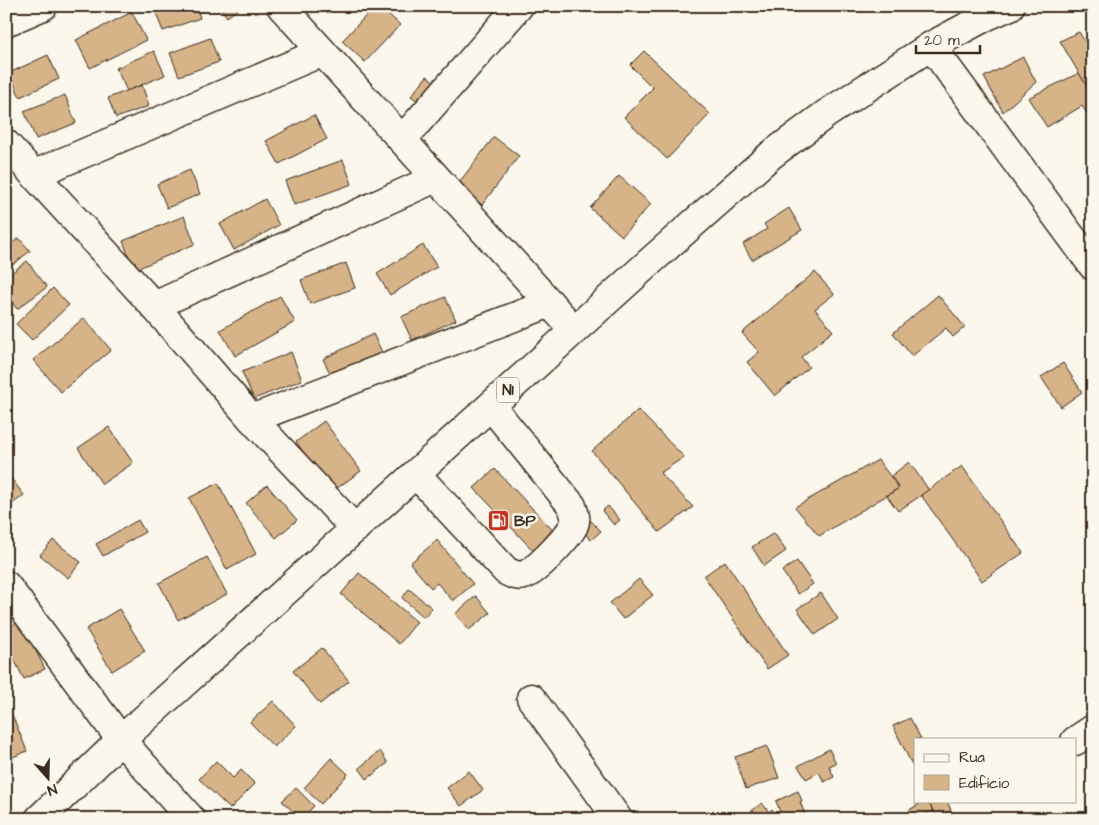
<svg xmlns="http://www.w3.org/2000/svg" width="1099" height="825" viewBox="0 0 1099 825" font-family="'Architects Daughter',sans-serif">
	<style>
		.building { fill: #d6b488; stroke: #3b2a1e }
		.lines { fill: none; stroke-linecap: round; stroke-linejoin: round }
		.minor-casing { stroke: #3b2a1e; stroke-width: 31 }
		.highway-casing { stroke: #3b2a1e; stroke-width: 31 }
		.minor { stroke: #fbf7ec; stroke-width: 28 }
		.highway { stroke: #fbf7ec; stroke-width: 28 }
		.labels { text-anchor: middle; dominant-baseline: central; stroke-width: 5; stroke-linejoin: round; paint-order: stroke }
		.shield { fill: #fbf7ec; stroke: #75685c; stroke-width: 1 }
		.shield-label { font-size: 15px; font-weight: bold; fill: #3b2a1e }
		.poi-label { font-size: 16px; font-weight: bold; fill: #3b2a1e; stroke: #fbf7ec; text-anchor: start }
	</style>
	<rect width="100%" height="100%" fill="#fbf7ec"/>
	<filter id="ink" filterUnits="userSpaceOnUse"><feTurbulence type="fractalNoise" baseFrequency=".02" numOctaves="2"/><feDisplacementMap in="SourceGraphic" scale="10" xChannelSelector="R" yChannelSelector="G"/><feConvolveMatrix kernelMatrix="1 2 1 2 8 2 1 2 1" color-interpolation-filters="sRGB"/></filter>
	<g filter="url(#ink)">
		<g class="building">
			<polygon points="153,6 196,6 200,18 163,31"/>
			<polygon points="219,6 242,6 227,17"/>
			<polygon points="375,6 380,6 400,25 365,62 342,41"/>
			<polygon points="132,12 146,40 90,68 76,40"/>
			<polygon points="1079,32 1093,54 1093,97 1060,41"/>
			<polygon points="210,38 219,62 179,76 170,53"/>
			<polygon points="154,51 165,75 127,91 116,68"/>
			<polygon points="644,51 710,114 667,159 624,117 653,88 630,65"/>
			<polygon points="48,55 59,79 20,97 9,73"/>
			<polygon points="1023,57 1036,82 1003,112 984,77"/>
			<polygon points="1079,73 1093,97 1093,119 1091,119 1082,106 1047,127 1028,98"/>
			<polygon points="427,76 435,82 419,102 411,96"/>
			<polygon points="142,85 149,106 116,118 108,98"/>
			<polygon points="65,95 76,123 36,139 24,111"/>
			<polygon points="314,115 327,139 279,164 266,141"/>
			<polygon points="494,137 519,156 482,205 457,185"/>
			<polygon points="343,160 352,184 294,205 285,181"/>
			<polygon points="190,170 200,194 167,208 157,184"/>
			<polygon points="619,176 651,204 622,236 590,208"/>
			<polygon points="265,199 279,225 234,250 220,224"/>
			<polygon points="789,208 802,230 752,260 743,244 767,229 764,224"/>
			<polygon points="184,216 195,244 134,270 123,241"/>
			<polygon points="19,238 30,251 6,270 6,248"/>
			<polygon points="423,245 437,267 390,295 377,274"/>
			<polygon points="27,261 47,287 17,309 6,295 6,277"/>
			<polygon points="346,263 355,288 310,304 301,280"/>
			<polygon points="815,272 834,294 815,309 833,331 801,357 809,367 775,396 747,362 759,352 742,333"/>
			<polygon points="53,288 69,305 32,340 16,324"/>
			<polygon points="938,295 965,327 953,337 946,328 912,356 893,333"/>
			<polygon points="280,296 295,322 235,356 220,330"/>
			<polygon points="445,297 456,320 412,340 401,317"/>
			<polygon points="84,318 111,350 61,392 33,360"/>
			<polygon points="373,334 387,362 337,387 323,359"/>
			<polygon points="291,352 302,380 254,399 242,372"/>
			<polygon points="1063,363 1082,392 1061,407 1041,377"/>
			<polygon points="638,410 684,457 660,473 693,507 659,532 592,451"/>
			<polygon points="324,421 361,471 333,491 296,442"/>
			<polygon points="109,427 133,463 102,484 78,448"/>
			<polygon points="878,460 899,488 819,536 795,507"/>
			<polygon points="909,462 929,490 898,511 887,496 899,488 891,476"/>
			<polygon points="962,466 1023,553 982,581 921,495"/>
			<polygon points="495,469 563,541 542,560 474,488"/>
			<polygon points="6,472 24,495 6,509"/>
			<polygon points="218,483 256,554 227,570 189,498"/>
			<polygon points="267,485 297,520 276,538 246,503"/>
			<polygon points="608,506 620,520 614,525 602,511"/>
			<polygon points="588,518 601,531 591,540 578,527"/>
			<polygon points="138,520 145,532 103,556 96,544"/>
			<polygon points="774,533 786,551 764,566 752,547"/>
			<polygon points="53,540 81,562 68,578 40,555"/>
			<polygon points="437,540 473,584 453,601 437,583 431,588 410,563"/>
			<polygon points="207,557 227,594 178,620 159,583"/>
			<polygon points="725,561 788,655 767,669 704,576"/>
			<polygon points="797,561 813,584 798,594 782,571"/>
			<polygon points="359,573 417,622 399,644 341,594"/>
			<polygon points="639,579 653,595 623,619 610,603"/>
			<polygon points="409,589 432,608 424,617 402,598"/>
			<polygon points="821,593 838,619 815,635 797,609"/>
			<polygon points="476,596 490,613 469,630 455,614"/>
			<polygon points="119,609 145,651 112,671 86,629"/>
			<polygon points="21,621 45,669 24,679 6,644 6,628"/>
			<polygon points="322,648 349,681 320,704 293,671"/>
			<polygon points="6,700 27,751 6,760"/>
			<polygon points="273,701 296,726 274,747 250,722"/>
			<polygon points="910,718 921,739 915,739 915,771 893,726"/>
			<polygon points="767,746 779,778 746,789 735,757"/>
			<polygon points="829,749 836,763 829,766 834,777 824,782 819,772 806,779 798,766"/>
			<polygon points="380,751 388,763 367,779 359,768"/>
			<polygon points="331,758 348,774 321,804 304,788"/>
			<polygon points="216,761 233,778 241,770 255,784 230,809 199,779"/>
			<polygon points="469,771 483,790 461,806 447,788"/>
			<polygon points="296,788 314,806 301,819 282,801"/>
			<polygon points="798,791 802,801 800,802 807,819 797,819 795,814 783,819 776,801"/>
			<polygon points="925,801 928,801 933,811 918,819 914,819 909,810"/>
			<polygon points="928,801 947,801 951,810 937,818"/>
			<polygon points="762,803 769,812 772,809 780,819 741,819"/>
		</g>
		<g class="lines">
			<defs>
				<g id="minor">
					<polyline points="281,6 574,330"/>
					<polyline points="6,22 43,6"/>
					<polyline points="931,46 1093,266"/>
					<polyline points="402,140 519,6"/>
					<polyline points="6,144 154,306 252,419 355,529"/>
					<polyline points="35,174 322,52"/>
					<polyline points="154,306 436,178"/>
					<polyline points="252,419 550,303"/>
					<path d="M416,474L506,571C512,574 517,577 524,575C535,573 570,535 574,525C577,518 574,513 572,506L491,406"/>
					<polyline points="6,585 121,740 191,819"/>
					<polyline points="531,698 618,819"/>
					<polyline points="1075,741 1093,729"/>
				</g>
				<polyline id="highway" points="39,819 121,740 653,259 771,155 826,114 931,46 987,16 1010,6"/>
			</defs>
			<use href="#minor" class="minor-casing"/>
			<use href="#highway" class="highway-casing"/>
			<use href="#minor" class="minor"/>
			<use href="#highway" class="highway"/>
		</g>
	</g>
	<defs>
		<symbol id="fuel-square" viewBox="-11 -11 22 22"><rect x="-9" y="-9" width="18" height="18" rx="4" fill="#c8321e" stroke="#fbf7ec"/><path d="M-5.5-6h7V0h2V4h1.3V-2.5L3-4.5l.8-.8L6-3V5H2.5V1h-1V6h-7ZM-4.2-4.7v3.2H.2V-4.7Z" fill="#fff"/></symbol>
	</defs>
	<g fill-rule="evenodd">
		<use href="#fuel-square" x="486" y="508" width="25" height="25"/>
	</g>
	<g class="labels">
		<rect class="shield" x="497" y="377.5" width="22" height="25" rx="4"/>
		<g class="shield-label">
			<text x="508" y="390">N1</text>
		</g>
		<g class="poi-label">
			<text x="514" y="521">BP</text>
		</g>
	</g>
	<rect width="1099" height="825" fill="none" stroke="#fbf7ec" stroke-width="25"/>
	<rect x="12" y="12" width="1074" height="800" fill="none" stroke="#3b2a1e" stroke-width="2" filter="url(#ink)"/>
	<rect x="914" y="738" width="162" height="65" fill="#fbf7ec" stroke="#aea59a"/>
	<rect x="924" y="754" width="25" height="8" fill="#fbf7ec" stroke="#aea59a"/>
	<text x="959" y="762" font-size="15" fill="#3b2a1e">Rua</text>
	<rect x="924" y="775" width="25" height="15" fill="#d6b488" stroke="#aea59a"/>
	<text x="959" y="788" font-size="15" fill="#3b2a1e">Edifício</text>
	<g transform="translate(48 778) rotate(160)" stroke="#fbf7ec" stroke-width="4" paint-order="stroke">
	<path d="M0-4L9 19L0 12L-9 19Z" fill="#3b2a1e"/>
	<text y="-8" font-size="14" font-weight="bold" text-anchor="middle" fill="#3b2a1e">N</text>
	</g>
	<path d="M916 45v8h64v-8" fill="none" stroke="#3b2a1e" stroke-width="2.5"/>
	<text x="924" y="45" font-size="15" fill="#3b2a1e" stroke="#fbf7ec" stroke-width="4" paint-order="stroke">20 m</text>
</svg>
